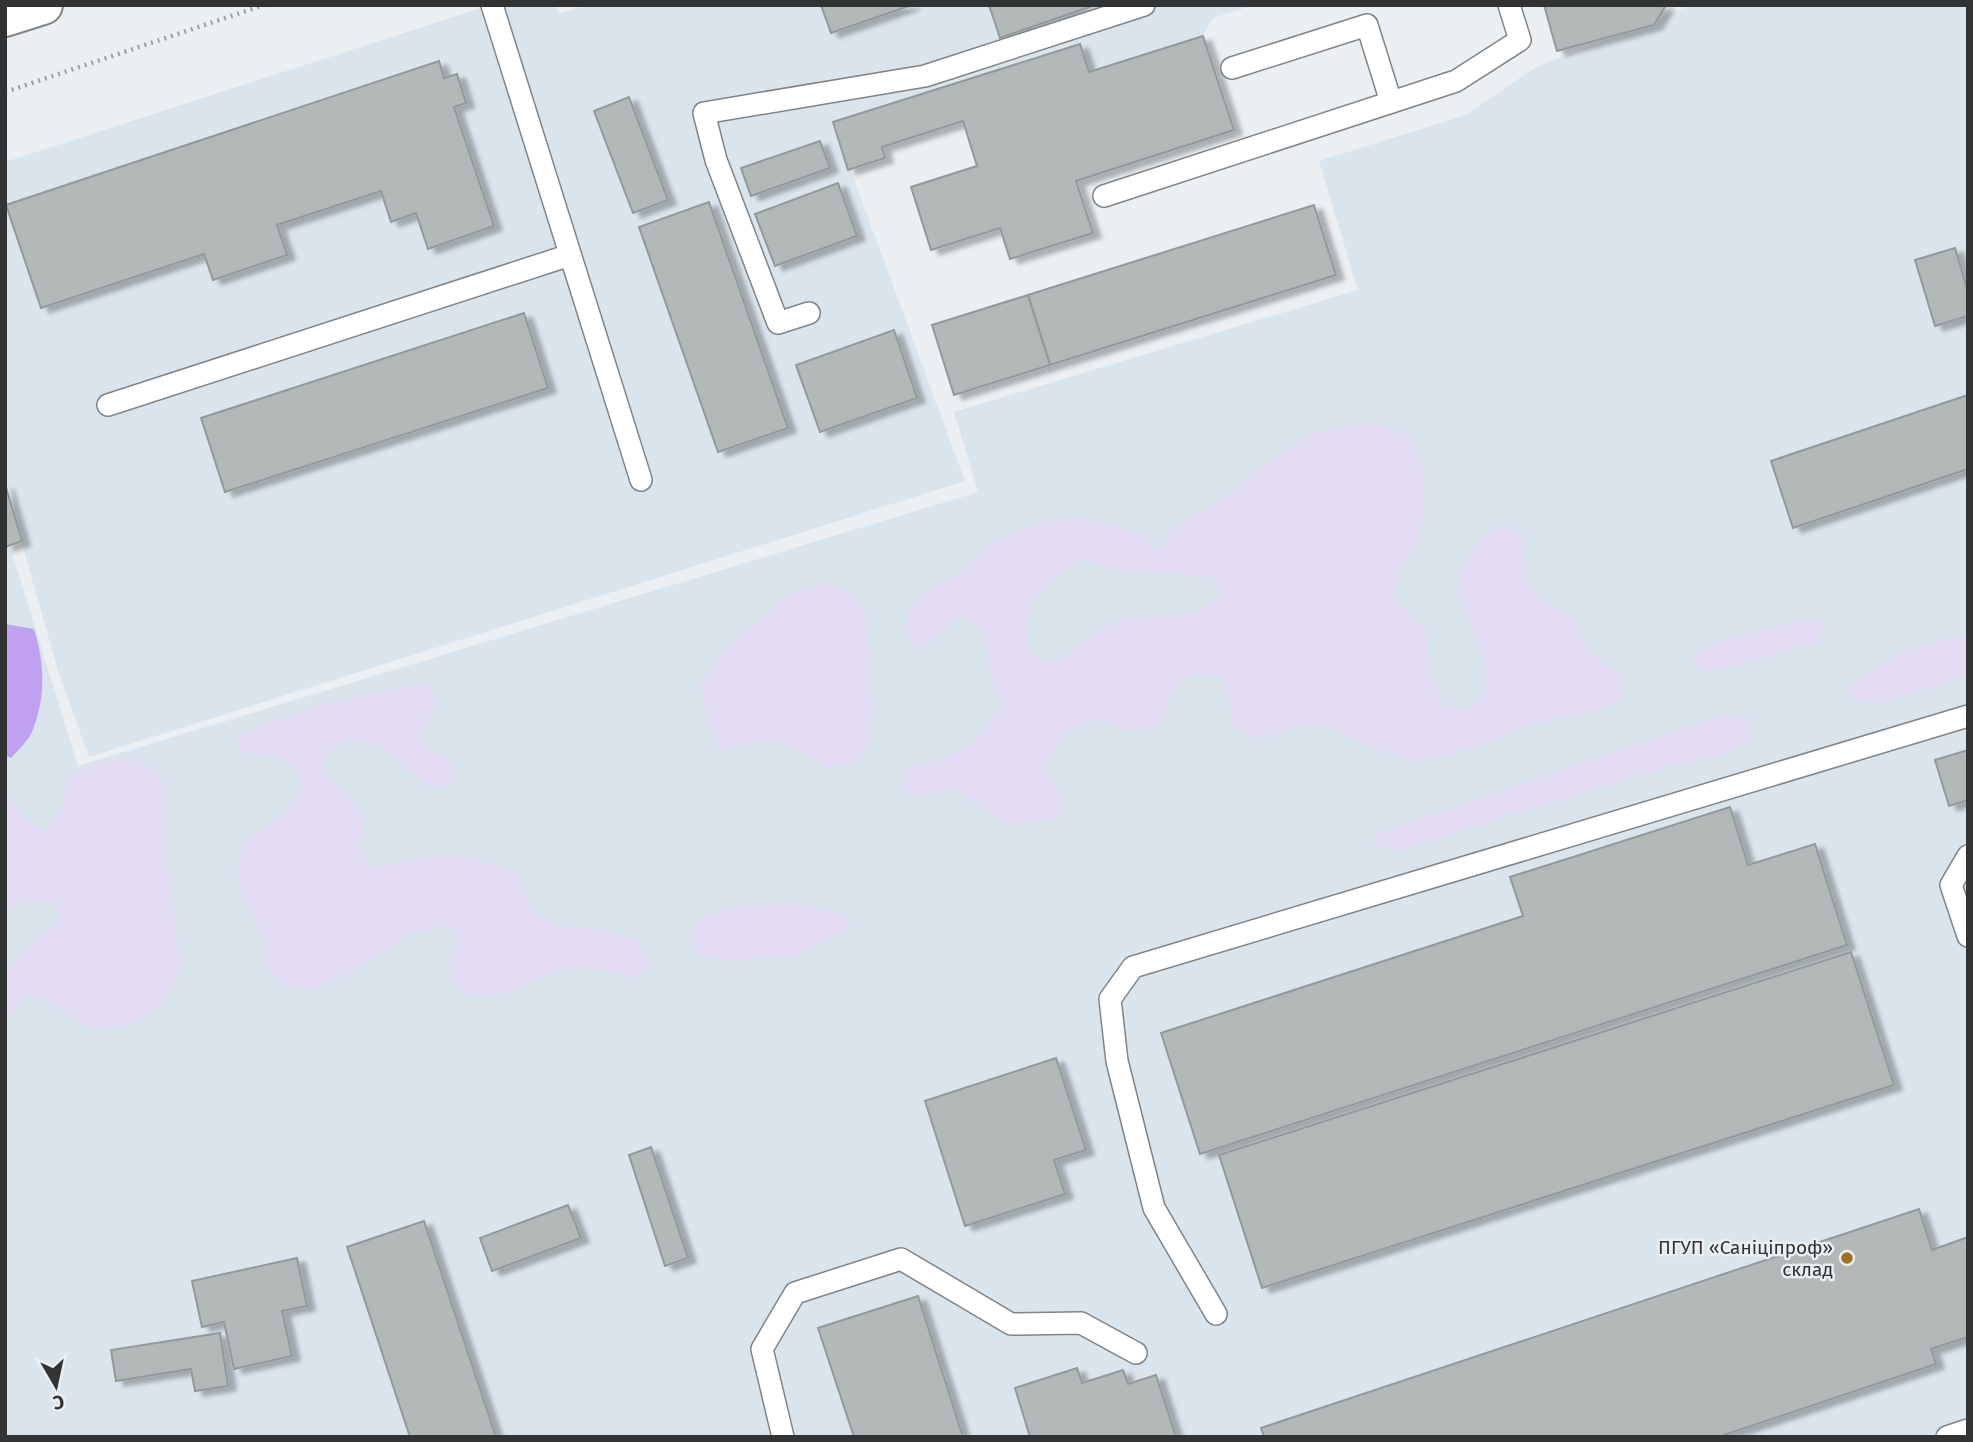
<svg xmlns="http://www.w3.org/2000/svg" width="1973" height="1442" viewBox="0 0 1973 1442" font-family="'Fira Sans',sans-serif">
	<style>
		.built { fill: #dae4ec }
		.green { fill: #e4dbf5; fill-rule: evenodd }
		.forest { fill: #c0a1f1 }
		.building { fill: #b2b7b8; stroke: #93999a; stroke-width: 2; filter: url(#shadow) }
		.lines { fill: none; stroke-linecap: round; stroke-linejoin: round }
		.service-casing { stroke: #808487; stroke-width: 24 }
		.minor-casing { stroke: #808487; stroke-width: 42 }
		.path { stroke: #9da0a2; stroke-width: 4.5; stroke-dasharray: 2 5; stroke-linecap: butt }
		.service { stroke: #fff; stroke-width: 21 }
		.minor { stroke: #fff; stroke-width: 38 }
		.poi-dot { fill: #9e7223; stroke: #ebeff2; stroke-width: 2.5 }
		.labels { text-anchor: middle; dominant-baseline: central; stroke-width: 5; stroke-linejoin: round; paint-order: stroke }
		.poi-label { font-size: 19px; fill: #313334; stroke: #ebeff2; text-anchor: end }
	</style>
	<defs>
		<filter id="shadow"><feDropShadow dx="8" dy="4.5" stdDeviation="2" flood-color="#0004"/></filter>
	</defs>
	<rect width="100%" height="100%" fill="#ebeff2"/>
	<g class="built">
		<polygon points="490,5 556,5 559,14 587,5 1254,5 1213,18 1203,36 1089,72 1079,44 833,122 965,481 89,757 58,671 5,484 5,162"/>
		<polygon points="1692,5 1968,5 1968,1437 5,1437 5,530 78,766 978,492 954,412 1358,290 1319,161 1466,115 1536,67"/>
	</g>
	<g class="green">
		<path d="M1374,423L1412,437L1424,475V513L1416,545L1398,571L1393,600L1426,629L1429,668L1443,707L1473,708L1486,688L1484,657L1457,592L1463,567L1478,540L1503,525L1521,533L1527,586L1548,604L1574,618C1583,647 1596,660 1623,675V698L1596,711L1528,725L1470,749L1416,762L1370,747L1336,729L1301,724L1262,739L1232,726L1229,700L1222,676L1191,673L1173,690L1160,725L1133,731L1096,719L1064,735L1043,768L1061,796L1062,816L1010,825L953,789L914,796L901,791L908,768L943,759L974,744L1001,705L989,667L985,630L961,616L917,652L906,634L909,611L920,595L958,575L991,543L1049,520L1085,518L1147,536L1151,551L1164,546L1169,531L1230,494L1260,468L1313,433ZM1081,558L1110,569L1215,577L1221,596C1188,628 1145,608 1112,624C1086,636 1078,654 1048,663L1029,651C1018,598 1044,588 1081,558Z"/>
		<path d="M827,583L854,594L865,613L873,705L871,741L857,762L829,768C783,742 772,733 720,751L708,722L700,684L722,653L791,593Z"/>
		<polygon points="1806,619 1825,623 1818,642 1706,673 1692,664 1694,655 1719,641"/>
		<polygon points="1968,633 1968,675 1874,705 1855,700 1844,690 1903,651"/>
		<path d="M426,683L437,704L418,736L427,749L448,758L455,782L431,788L381,746L351,739L323,755L325,776L350,797L365,818L359,848L369,866C396,866 423,855 450,856C474,857 495,866 517,875L533,912L559,927L599,929L636,940L653,966L630,978L595,968L571,967L493,996L463,993C445,972 449,963 458,938L450,925L410,933L353,972L312,990L284,986L267,967L263,935L246,903L237,873L244,843L282,815L302,789L296,767L276,757L241,751L235,737C296,710 360,694 426,683Z"/>
		<polygon points="1725,714 1750,719 1752,740 1721,755 1666,767 1396,851 1372,844 1377,834"/>
		<path d="M134,759L156,771L169,798L164,833L177,940L184,964L165,1001L137,1023L95,1030L41,999L25,996L5,1023V971L60,919L58,901L21,903L5,912V784C13,809 22,819 46,831L62,808L67,779L100,761Z"/>
		<polygon points="794,903 844,915 851,928 792,958 716,960 696,954 690,935 704,916 737,907"/>
	</g>
	<path class="forest" d="M5,624L34,629C45,663 46,698 32,732C28,741 18,750 11,758L5,755Z"/>
	<g class="building">
		<polygon points="821,5 912,5 831,33"/>
		<polygon points="989,5 1095,5 1000,38"/>
		<polygon points="1544,5 1588,6 1666,5 1654,25 1557,51"/>
		<polygon points="1203,36 1234,130 1076,181 1093,233 1010,259 1000,228 931,250 911,187 977,166 963,121 882,147 885,158 848,170 833,122 1080,44 1089,72"/>
		<polygon points="439,61 444,78 457,74 466,103 454,107 494,226 428,249 416,213 391,222 381,191 277,225 287,255 213,280 204,254 41,308 6,205"/>
		<polygon points="629,97 668,200 633,213 594,111"/>
		<polygon points="820,141 830,168 751,196 741,168"/>
		<polygon points="838,183 857,236 775,266 755,214"/>
		<polygon points="709,202 788,428 718,452 639,227"/>
		<polygon points="1314,205 1336,275 1050,365 1028,295"/>
		<polygon points="1955,248 1968,292 1968,316 1935,326 1915,260"/>
		<polygon points="1028,295 1050,365 954,395 932,325"/>
		<polygon points="524,313 548,388 225,492 201,418"/>
		<polygon points="894,330 917,398 820,432 796,365"/>
		<polygon points="1968,395 1968,469 1793,528 1771,461"/>
		<polygon points="5,484 22,541 5,547"/>
		<polygon points="1968,750 1968,800 1949,806 1935,760"/>
		<polygon points="1730,807 1748,865 1815,844 1847,945 1200,1154 1161,1033 1523,916 1510,877"/>
		<polygon points="1851,952 1894,1085 1262,1288 1219,1155"/>
		<polygon points="1056,1058 1086,1150 1054,1160 1065,1194 965,1226 925,1101"/>
		<polygon points="651,1147 688,1258 665,1266 629,1155"/>
		<polygon points="568,1205 581,1238 492,1271 480,1238"/>
		<polygon points="1919,1209 1932,1250 1968,1237 1968,1337 1931,1349 1936,1364 1718,1437 1264,1437 1261,1428"/>
		<polygon points="424,1221 496,1437 410,1437 347,1247"/>
		<polygon points="297,1258 307,1306 282,1311 292,1356 234,1369 224,1322 202,1327 192,1281"/>
		<polygon points="918,1296 963,1437 854,1437 818,1328"/>
		<polygon points="220,1333 228,1386 195,1391 191,1369 116,1381 111,1350"/>
		<polygon points="1077,1368 1082,1383 1123,1370 1128,1384 1156,1375 1176,1437 1030,1437 1015,1388"/>
	</g>
	<g class="lines">
		<defs>
			<g id="service">
				<polyline points="492,5 641,480"/>
				<polyline points="1232,68 1367,25 1391,102"/>
				<polyline points="1104,196 1456,81 1520,40 1509,5"/>
				<polyline points="809,313 778,323 716,160 704,113 925,76 1144,5"/>
				<polyline points="108,405 570,255"/>
				<polyline points="1968,856 1951,885 1968,936"/>
				<polyline points="1216,1314 1154,1208 1117,1061 1110,999 1133,967 1968,716"/>
				<polyline points="783,1437 762,1349 795,1293 901,1259 1011,1324 1081,1323 1136,1353"/>
				<polyline points="1947,1437 1968,1430"/>
			</g>
			<polyline id="minor" points="5,17 43,5"/>
		</defs>
		<use href="#service" class="service-casing"/>
		<use href="#minor" class="minor-casing"/>
		<polyline class="path" points="5,92 264,5"/>
		<use href="#service" class="service"/>
		<use href="#minor" class="minor"/>
	</g>
	<circle class="poi-dot" cx="1847" cy="1258" r="7"/>
	<g class="labels">
		<g class="poi-label">
			<text x="1833" y="1247">ПГУП «Саніціпроф»<tspan x="1833" dy="22">склад</tspan></text>
		</g>
	</g>
	<rect width="1973" height="1442" fill="none" stroke="#313334" stroke-width="14"/>
	<g transform="translate(56 1386) rotate(171)" stroke="#ebeff2" stroke-width="5" paint-order="stroke">
	<path d="M0-5L12 26L0 18L-12 26Z" fill="#313334"/>
	<text y="-10" font-size="19" font-weight="bold" text-anchor="middle" fill="#313334">С</text>
	</g>
</svg>
